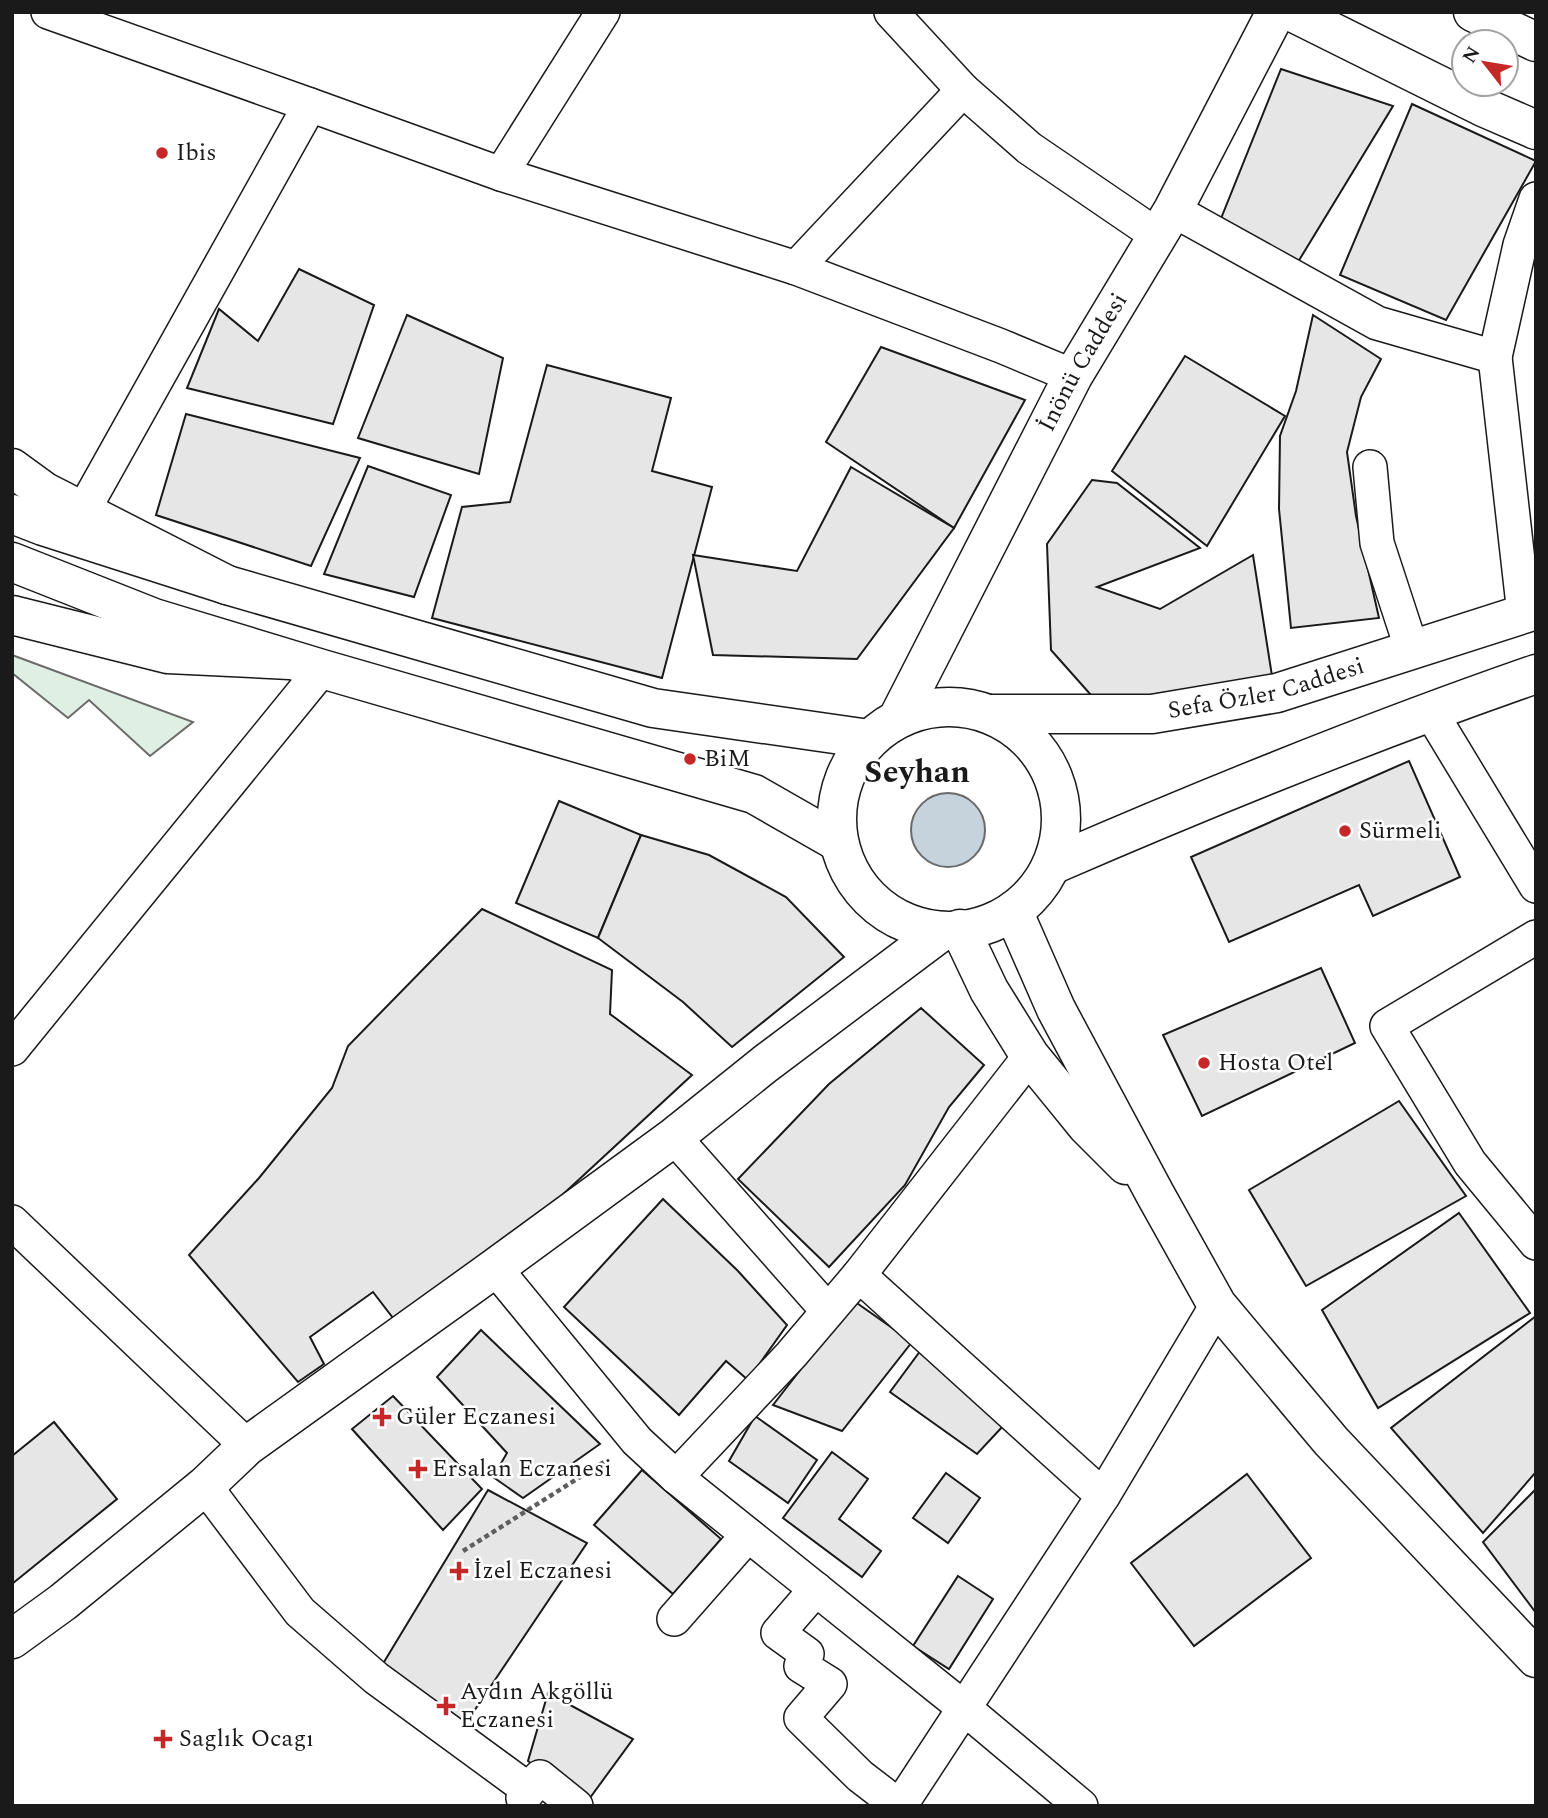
<svg xmlns="http://www.w3.org/2000/svg" width="1548" height="1818" viewBox="0 0 1548 1818" font-family="Spectral,serif">
	<style>
		.green { fill: #e0efe3; stroke: #6a6a6a; stroke-width: 2 }
		.water { fill: #c6d2dc; stroke: #6a6a6a; stroke-width: 2 }
		.building { fill: #e6e6e6; stroke: #1a1a1a; stroke-width: 2 }
		.lines { fill: none; stroke-linecap: round; stroke-linejoin: round }
		.street-casing { stroke: #1a1a1a; stroke-width: 36 }
		.secondary-casing { stroke: #1a1a1a; stroke-width: 41 }
		.highway-casing { stroke: #1a1a1a; stroke-width: 41 }
		.path { stroke: #5f5f5f; stroke-width: 4.5; stroke-dasharray: 5 3.5; stroke-linecap: butt }
		.street { stroke: #fff; stroke-width: 33 }
		.secondary { stroke: #fff; stroke-width: 38 }
		.highway { stroke: #fff; stroke-width: 38 }
		.poi-dot { fill: #c62828; stroke: #fff; stroke-width: 2.5 }
		.labels { text-anchor: middle; dominant-baseline: central; stroke-width: 5; stroke-linejoin: round; paint-order: stroke }
		.poi-label { font-size: 24px; fill: #1a1a1a; stroke: #fff; text-anchor: start }
		.street-label { font-size: 24px; fill: #1a1a1a; stroke: #fff }
		.district-label { font-size: 32px; font-weight: bold; fill: #1a1a1a; stroke: #fff }
	</style>
	<rect width="100%" height="100%" fill="#fff"/>
	<polygon class="green" points="12,655 193,722 150,756 89,700 68,718 12,673"/>
	<circle class="water" cx="948" cy="830" r="37"/>
	<g class="building">
		<polygon points="1281,69 1393,106 1298,262 1220,221"/>
		<polygon points="1412,104 1536,161 1446,320 1340,275"/>
		<polygon points="299,269 374,305 333,424 187,388 219,309 258,341"/>
		<polygon points="407,315 503,358 479,474 358,438"/>
		<polygon points="1313,315 1381,359 1361,397 1347,452 1356,516 1379,618 1291,628 1279,509 1280,436 1296,391"/>
		<polygon points="881,347 1025,400 954,528 826,442"/>
		<polygon points="1185,356 1285,416 1207,546 1112,471"/>
		<polygon points="547,365 671,398 652,471 712,487 662,678 432,618 462,507 510,502"/>
		<polygon points="186,414 360,458 311,566 156,515"/>
		<polygon points="368,466 451,495 414,597 324,574"/>
		<polygon points="851,467 954,528 857,659 713,655 693,555 797,571"/>
		<polygon points="1092,480 1117,483 1200,548 1097,587 1160,609 1253,555 1272,676 1098,703 1051,650 1047,544"/>
		<polygon points="1409,761 1460,877 1373,916 1359,885 1229,942 1191,857"/>
		<polygon points="559,801 641,835 598,938 516,903"/>
		<polygon points="641,835 709,855 786,897 844,957 732,1047 683,1002 598,938"/>
		<polygon points="482,909 612,970 610,1014 692,1075 494,1258 400,1327 373,1292 310,1337 324,1364 298,1382 189,1255 259,1178 332,1088 348,1046"/>
		<polygon points="1321,968 1355,1043 1202,1116 1163,1035"/>
		<polygon points="921,1008 984,1065 949,1107 905,1185 829,1267 738,1179 829,1084"/>
		<polygon points="1399,1101 1466,1196 1306,1286 1249,1190"/>
		<polygon points="663,1199 738,1271 787,1325 748,1380 726,1361 679,1415 564,1307"/>
		<polygon points="1459,1213 1530,1313 1378,1408 1322,1310"/>
		<polygon points="854,1301 912,1342 842,1431 773,1405"/>
		<polygon points="1536,1316 1536,1472 1483,1533 1391,1428"/>
		<polygon points="481,1330 600,1444 523,1498 493,1477 507,1453 437,1377"/>
		<polygon points="921,1350 1004,1425 977,1454 890,1392"/>
		<polygon points="393,1396 482,1489 443,1530 352,1429"/>
		<polygon points="755,1416 817,1460 788,1503 729,1461"/>
		<polygon points="54,1422 117,1499 12,1584 12,1456"/>
		<polygon points="832,1452 868,1479 839,1519 881,1551 862,1577 783,1518"/>
		<polygon points="642,1470 721,1539 673,1594 594,1525"/>
		<polygon points="946,1473 980,1498 948,1543 913,1518"/>
		<polygon points="1247,1474 1311,1558 1194,1646 1131,1563"/>
		<polygon points="1536,1489 1536,1613 1483,1542"/>
		<polygon points="488,1490 587,1543 464,1726 381,1667"/>
		<polygon points="958,1576 993,1599 949,1669 913,1646"/>
		<polygon points="548,1693 633,1739 584,1806 528,1761"/>
	</g>
	<g class="lines">
		<defs>
			<g id="street">
				<polyline points="48,12 310,105 83,511"/>
				<polyline points="603,12 501,174 796,268 1001,346 1073,376"/>
				<polyline points="891,12 963,90 1029,148 1158,236"/>
				<polyline points="310,105 501,174"/>
				<polyline points="1173,210 1377,323 1495,357 1524,614"/>
				<polyline points="796,268 963,90"/>
				<polyline points="1495,357 1520,245 1536,199"/>
				<polyline points="1370,467 1377,543 1412,650"/>
				<polyline points="1430,711 1536,886"/>
				<polyline points="1536,937 1387,1026 1470,1163 1536,1243"/>
				<polyline points="12,1049 322,669"/>
				<polyline points="674,1137 828,1311"/>
				<polyline points="12,1222 247,1446"/>
				<polyline points="495,1268 637,1441 676,1477 964,1708 1081,1806"/>
				<polyline points="859,1275 1103,1496"/>
				<polyline points="676,1477 791,1355 859,1275 1030,1056"/>
				<polyline points="205,1486 300,1612 376,1678 529,1790"/>
				<polyline points="816,1589 778,1633 807,1654 801,1666 830,1684 801,1718 860,1776 899,1806"/>
				<polyline points="674,1619 748,1535"/>
				<polyline points="523,1798 540,1777 576,1806"/>
				<polyline points="900,1806 1103,1496 1217,1305"/>
			</g>
			<g id="secondary">
				<polyline points="1292,12 1483,107 1536,130"/>
				<polyline points="1473,12 1536,42"/>
				<polyline points="12,514 43,526 227,585 653,708 869,739"/>
				<polyline points="12,562 154,618 322,669 754,794 838,842"/>
				<circle cx="949" cy="819" r="112"/>
				<path id="s1" d="M989,714H1152L1277,693L1536,610"/>
				<path id="s2" d="M898,718L1073,376L1173,210L1276,12"/>
				<path d="M1052,865C1211,796 1372,731 1536,674"/>
				<polyline points="1013,911 1056,1009 1155,1194 1217,1305 1331,1441 1536,1658"/>
				<polyline points="960,929 989,990 1030,1056 1087,1126 1126,1165"/>
				<polyline points="12,1639 63,1602 205,1486 247,1446 495,1268 674,1137 765,1064 942,931"/>
			</g>
			<g id="highway">
				<polyline points="12,468 45,492 227,585"/>
				<polyline points="12,615 168,654 290,660"/>
			</g>
		</defs>
		<use href="#street" class="street-casing"/>
		<use href="#secondary" class="secondary-casing"/>
		<use href="#highway" class="highway-casing"/>
		<polyline class="path" points="463,1551 607,1460"/>
		<use href="#street" class="street"/>
		<use href="#secondary" class="secondary"/>
		<use href="#highway" class="highway"/>
	</g>
	<g class="poi-dot">
		<circle cx="162" cy="153" r="7"/>
		<circle cx="690" cy="759" r="7"/>
		<circle cx="1345" cy="831" r="7"/>
		<circle cx="1204" cy="1063" r="7"/>
		<path d="M378.5 1406.5h7v7h7v7h-7v7h-7v-7h-7v-7h7z"/>
		<path d="M414.5 1458.5h7v7h7v7h-7v7h-7v-7h-7v-7h7z"/>
		<path d="M455.5 1560.5h7v7h7v7h-7v7h-7v-7h-7v-7h7z"/>
		<path d="M442.5 1695.5h7v7h7v7h-7v7h-7v-7h-7v-7h7z"/>
		<path d="M159.5 1728.5h7v7h7v7h-7v7h-7v-7h-7v-7h7z"/>
	</g>
	<g class="labels">
		<g class="poi-label">
			<text x="176" y="153">Ibis</text>
			<text x="704" y="759">BiM</text>
			<text x="1359" y="831">Sürmeli</text>
			<text x="1218" y="1063">Hosta Otel</text>
			<text x="396" y="1417">Güler Eczanesi</text>
			<text x="432" y="1469">Ersalan Eczanesi</text>
			<text x="473" y="1571">İzel Eczanesi</text>
			<text x="460" y="1692">Aydın Akgöllü<tspan x="460" dy="28">Eczanesi</tspan></text>
			<text x="179" y="1739">Saglık Ocagı</text>
		</g>
		<g class="street-label">
			<text stroke="none"><textPath href="#s2" startOffset="401">İnönü Caddesi</textPath></text>
			<text stroke="none"><textPath href="#s1" startOffset="280">Sefa Özler Caddesi</textPath></text>
		</g>
		<g class="district-label">
			<text x="917" y="772">Seyhan</text>
		</g>
	</g>
	<rect width="1548" height="1818" fill="none" stroke="#1a1a1a" stroke-width="28"/>
	<g transform="translate(1485 63) rotate(301)"><circle r="33" fill="#ffffff" stroke="#a3a3a3" stroke-width="2"/>
	<path d="M0-5L12 26L0 18L-12 26Z" fill="#c62828"/>
	<text y="-10" font-size="19" font-weight="bold" text-anchor="middle" fill="#1a1a1a">N</text>
	</g>
</svg>
